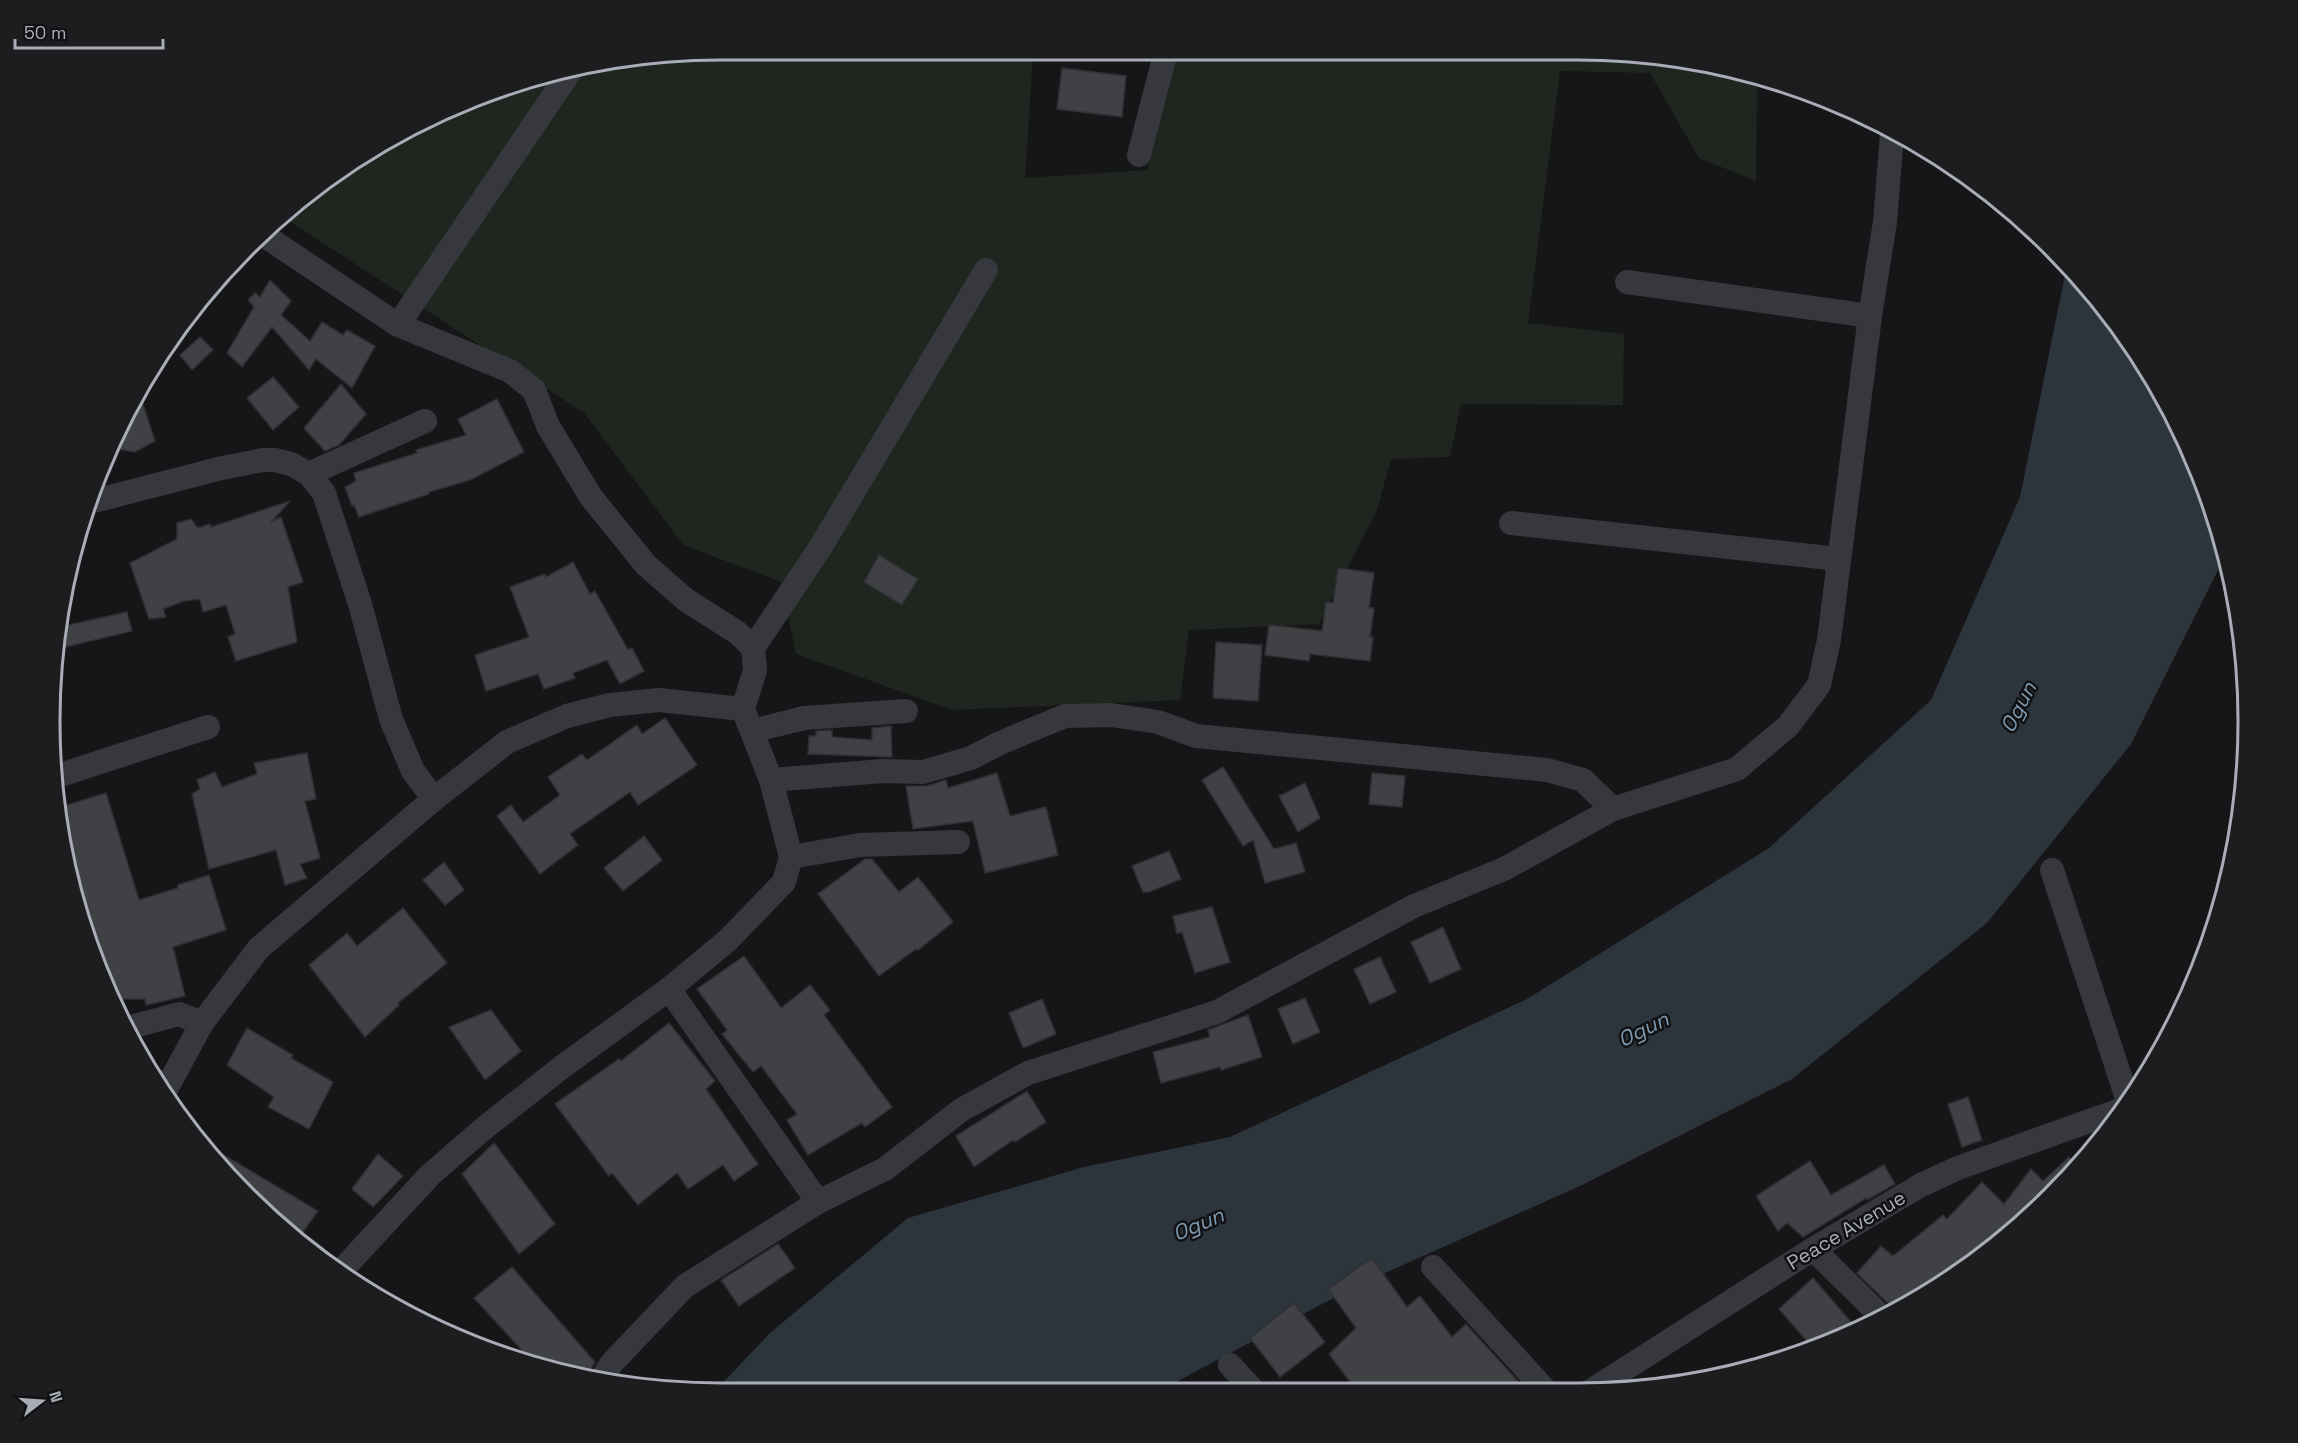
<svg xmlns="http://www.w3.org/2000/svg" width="2298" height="1443" viewBox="0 0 2298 1443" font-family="'Space Grotesk',sans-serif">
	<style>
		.green { fill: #1e261f }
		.water { fill: #2c353c }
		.building { fill: #404145; stroke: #303034; stroke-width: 1.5 }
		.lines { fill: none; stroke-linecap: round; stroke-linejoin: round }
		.minor { stroke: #37383d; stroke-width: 24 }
		.labels { text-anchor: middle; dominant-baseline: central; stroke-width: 5; stroke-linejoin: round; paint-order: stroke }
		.street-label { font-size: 20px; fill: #a8adb8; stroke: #111113 }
		.water-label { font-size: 21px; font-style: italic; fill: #7f9bb3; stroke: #111113 }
		.rim { fill: none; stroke: #a8adb8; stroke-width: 3 }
	</style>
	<rect width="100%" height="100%" fill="#161618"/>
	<polygon class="green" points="633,55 1033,55 1025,178 1147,170 1177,55 1664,55 1750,78 1757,87 1756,181 1699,158 1650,73 1560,71 1528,323 1624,334 1623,405 1461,404 1450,457 1391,459 1377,510 1319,624 1189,630 1180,700 952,710 796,654 781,582 683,545 584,413 280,215 348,163 506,85"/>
	<polygon class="water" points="2067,265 2082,279 2159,386 2213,506 2225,556 2131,744 1987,923 1792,1079 1582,1185 1356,1286 1161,1390 718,1388 770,1333 908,1218 1084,1167 1230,1137 1527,999 1769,848 1931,700 2020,497"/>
	<g class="building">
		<polygon points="1062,68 1126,76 1122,117 1057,109"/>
		<polygon points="270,280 291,301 281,315 310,341 322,322 343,335 347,330 375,346 352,388 316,359 309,370 272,327 242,367 227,353 254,307 248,300 255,293 260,297"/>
		<polygon points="200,337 213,350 192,370 180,355"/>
		<polygon points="273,377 299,407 273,430 247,398"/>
		<polygon points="341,384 366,414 339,445 325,451 304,428"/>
		<polygon points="138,389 155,441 135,452 111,448"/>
		<polygon points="497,399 524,452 470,480 429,492 429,494 359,517 354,505 352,506 345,487 356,481 354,473 417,453 416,450 466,435 458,419"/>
		<polygon points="290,501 271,522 281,517 303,582 288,587 297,642 236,661 228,637 235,634 226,605 203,612 200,599 184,601 163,609 166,617 149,619 130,563 177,539 177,523 191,519 198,528 210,524 211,527"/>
		<polygon points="879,555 918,579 902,605 864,582"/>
		<polygon points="573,562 590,594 595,591 628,650 632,648 644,671 620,684 607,660 573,673 575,678 544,689 538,674 486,691 475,655 529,637 510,587 545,574 546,577"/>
		<polygon points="1338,568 1374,573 1369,608 1374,608 1370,637 1373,637 1370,661 1310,654 1309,661 1265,655 1269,625 1322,631 1326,602 1333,603"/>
		<polygon points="127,612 132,631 57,649 59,627"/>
		<polygon points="1216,642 1262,645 1258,701 1213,698"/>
		<polygon points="665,718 697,765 638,805 630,792 570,834 578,845 540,874 497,816 511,805 523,822 560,795 548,777 582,754 587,760 637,725 642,734"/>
		<polygon points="891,726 892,757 808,754 809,736 816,736 816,731 832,730 832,737 872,740 872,728"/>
		<polygon points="307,753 316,799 305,801 320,858 300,864 307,878 285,885 276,850 209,869 192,794 200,789 197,780 215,772 222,787 257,774 254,763"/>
		<polygon points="1223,767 1274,849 1296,843 1305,872 1265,883 1253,840 1243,846 1202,780"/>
		<polygon points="997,773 1010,816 1046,807 1058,855 985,873 973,821 913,829 906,786 927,786 946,780 948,788"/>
		<polygon points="1372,773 1405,776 1402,807 1369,804"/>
		<polygon points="1305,783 1320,818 1298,832 1279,796"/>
		<polygon points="106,793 139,900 178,888 178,885 209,875 226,930 173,947 185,996 146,1005 145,999 112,999 101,979 72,896 61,807"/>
		<polygon points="644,836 662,860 623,891 604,868"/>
		<polygon points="1169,851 1181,879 1149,892 1143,892 1132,866"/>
		<polygon points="865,859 872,859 899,892 918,877 953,922 918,950 916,949 879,976 818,894"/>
		<polygon points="444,862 464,890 445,905 423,880"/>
		<polygon points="1212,907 1230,962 1195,973 1182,932 1177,934 1173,916"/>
		<polygon points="403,908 447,963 398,1003 399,1005 365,1037 309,965 347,933 357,946"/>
		<polygon points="1443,927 1461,969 1430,983 1411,942"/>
		<polygon points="744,956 781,1008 810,985 830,1010 824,1015 892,1107 865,1127 862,1123 808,1155 787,1120 797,1114 761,1066 753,1072 722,1034 727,1030 697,989"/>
		<polygon points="1380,957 1396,992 1370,1004 1354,969"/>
		<polygon points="1305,998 1320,1032 1293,1044 1278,1009"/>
		<polygon points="1042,999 1056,1034 1023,1048 1009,1013"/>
		<polygon points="491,1010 521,1051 485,1080 449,1027"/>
		<polygon points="1248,1015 1262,1057 1221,1070 1220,1067 1161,1083 1153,1052 1210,1037 1208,1030"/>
		<polygon points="669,1023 715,1081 706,1089 758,1164 734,1181 723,1165 688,1189 677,1173 638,1205 612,1173 609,1176 555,1104 619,1059 621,1061"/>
		<polygon points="247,1028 293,1055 291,1058 333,1082 309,1129 268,1107 274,1097 227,1065"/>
		<polygon points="1027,1091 1046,1122 1015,1142 1013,1140 974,1167 956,1136"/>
		<polygon points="1968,1097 1982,1140 1962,1147 1948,1104"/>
		<polygon points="202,1142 318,1211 297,1240 216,1165 200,1144"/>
		<polygon points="494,1143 555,1224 519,1254 462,1174"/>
		<polygon points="378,1154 403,1176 373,1207 352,1189"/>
		<polygon points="2069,1157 2077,1165 2019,1227 1895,1310 1857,1273 1881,1246 1893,1256 1943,1215 1947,1219 1982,1182 2004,1204 2031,1169 2043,1181"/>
		<polygon points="1810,1161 1831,1195 1884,1165 1895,1184 1867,1200 1866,1198 1803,1237 1787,1223 1778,1231 1756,1196"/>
		<polygon points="778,1244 795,1268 739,1306 721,1280"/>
		<polygon points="1372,1258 1407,1307 1420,1296 1452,1337 1466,1324 1523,1387 1518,1392 1357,1391 1329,1354 1356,1328 1328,1289"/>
		<polygon points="512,1267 595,1362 587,1375 532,1361 474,1298"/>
		<polygon points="1813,1278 1858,1330 1812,1347 1779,1309"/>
		<polygon points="1294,1303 1325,1342 1280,1377 1250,1338"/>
	</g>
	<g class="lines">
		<g class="minor">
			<polyline points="1139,155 1165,55"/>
			<polyline points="262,234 398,325 510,371 534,390 548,426 591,497 646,565 686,600 738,633 753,648 755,670 743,709"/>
			<polyline points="1627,282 1870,316"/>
			<polyline points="398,325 571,70"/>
			<polyline points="309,474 425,421"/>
			<polyline points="86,503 222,468 263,460 275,460 291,464 309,474 324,493 360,604 391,719 413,771 434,799"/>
			<polyline points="1511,523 1838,559"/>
			<polyline points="753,648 820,548 986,270"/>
			<polyline points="752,731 804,718 906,711"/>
			<polyline points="57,776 208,727"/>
			<polyline points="771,780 883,771 923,772 971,758 1000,743 1065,716 1111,715 1158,722 1196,736 1547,770 1583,780 1613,809"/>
			<polyline points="791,857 860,845 958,842"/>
			<polyline points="2052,870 2128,1101"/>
			<polyline points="669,989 818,1202"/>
			<polyline points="127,1028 179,1014 202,1023"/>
			<polyline points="163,1095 202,1023 259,948 434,799 507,742 567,716 610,705 659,700 743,709 771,780 791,857 784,882 728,940 669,989 562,1067 483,1129 430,1175 341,1271"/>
			<polyline points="1813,1249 1883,1318"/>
			<polyline points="1433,1267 1547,1392"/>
			<polyline points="1230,1365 1253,1390"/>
			<polyline points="602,1379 611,1364 685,1286 818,1202 885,1169 961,1110 1028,1073 1217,1012 1414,906 1504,869 1613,809 1737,769 1788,726 1819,685 1829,640 1870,316 1885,222 1892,134"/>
			<polyline points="1589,1392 1813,1249 1921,1185 1958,1168 2123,1109"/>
		</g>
	</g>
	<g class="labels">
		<g class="street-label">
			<text transform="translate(1846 1230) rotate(-31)">Peace Avenue</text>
		</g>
		<g class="water-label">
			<text transform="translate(2018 707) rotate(-63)">Ogun</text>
			<text transform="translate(1643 1029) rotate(-26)">Ogun</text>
			<text transform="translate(1198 1224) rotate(-23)">Ogun</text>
		</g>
	</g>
	<path d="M0 0H2298V1443H0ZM721 60H1577A661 661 0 0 1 2238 721V722A661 661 0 0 1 1577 1383H721A661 661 0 0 1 60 722V721A661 661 0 0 1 721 60Z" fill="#1d1d20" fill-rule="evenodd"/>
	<path class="rim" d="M721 60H1577A661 661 0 0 1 2238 721V722A661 661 0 0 1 1577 1383H721A661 661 0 0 1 60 722V721A661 661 0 0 1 721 60Z"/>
	<g transform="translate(42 1401) rotate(73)" stroke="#111113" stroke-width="4.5" paint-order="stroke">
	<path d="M0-4.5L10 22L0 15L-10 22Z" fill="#a8adb8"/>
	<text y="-9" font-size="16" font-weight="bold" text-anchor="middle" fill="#a8adb8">N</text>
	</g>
	<path d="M15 39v9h148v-9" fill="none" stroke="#a8adb8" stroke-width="3"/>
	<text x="24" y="39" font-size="18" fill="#a8adb8" stroke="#111113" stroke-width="4.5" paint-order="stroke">50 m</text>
</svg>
